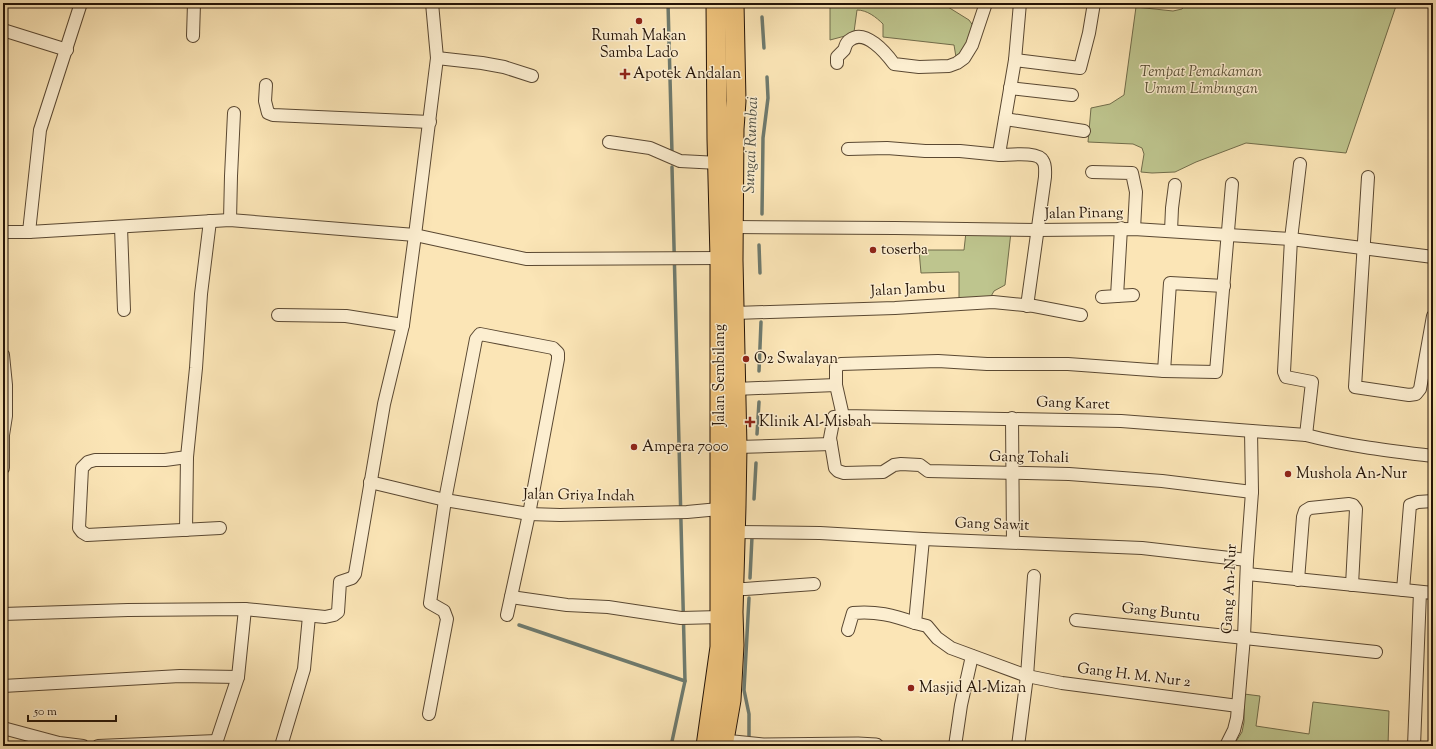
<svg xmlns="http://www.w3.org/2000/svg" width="1436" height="749" viewBox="0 0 1436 749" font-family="'Sorts Mill Goudy',serif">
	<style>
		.green { fill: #bec58e; stroke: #716c4a }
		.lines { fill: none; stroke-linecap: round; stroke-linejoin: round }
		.stream { stroke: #6e7a6e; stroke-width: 3.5 }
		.minor-casing { stroke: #5a4832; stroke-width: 14 }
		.tertiary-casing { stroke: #5a4832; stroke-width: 17 }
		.primary-casing { stroke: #241306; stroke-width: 21 }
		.minor { stroke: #fceed0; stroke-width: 12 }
		.tertiary { stroke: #fceed0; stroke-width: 15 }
		.primary { stroke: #eec27b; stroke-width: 19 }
		.poi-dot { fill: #8f2418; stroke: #fceed0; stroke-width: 1.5 }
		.labels { text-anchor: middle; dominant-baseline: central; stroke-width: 3; stroke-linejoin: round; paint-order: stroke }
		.poi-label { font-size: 15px; fill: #241306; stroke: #fceed0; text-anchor: start }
		.park-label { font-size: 15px; font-style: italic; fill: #5a5136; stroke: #fceed0 }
		.street-label { font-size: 15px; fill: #241306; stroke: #fceed0 }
		.water-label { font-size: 16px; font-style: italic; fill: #4f4f43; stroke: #fceed0 }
	</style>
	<rect width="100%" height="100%" fill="#fbe5b6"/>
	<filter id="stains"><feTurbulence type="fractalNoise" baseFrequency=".005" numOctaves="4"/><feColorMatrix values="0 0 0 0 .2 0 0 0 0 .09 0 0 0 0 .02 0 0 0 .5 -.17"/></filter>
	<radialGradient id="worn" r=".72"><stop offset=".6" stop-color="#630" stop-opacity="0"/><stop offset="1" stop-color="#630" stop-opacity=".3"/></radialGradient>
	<g class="green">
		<path d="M830,3H947L948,7L969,20L974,27L968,47L956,57L954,45L883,37V24C876,17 867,10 857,10L854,32L845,36L830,40Z"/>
		<polygon points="1187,3 1397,3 1346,153 1246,143 1196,162 1175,172 1152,173 1141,172 1144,154 1142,148 1133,144 1088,142 1091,108 1110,104 1124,95 1136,7 1173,11 1182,9"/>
		<polygon points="966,232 1011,232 1005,285 994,291 989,300 959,301 959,272 921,273 919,250 964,250"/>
		<polygon points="1244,694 1260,696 1256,726 1309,734 1313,702 1389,711 1388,746 1233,746 1242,732 1244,722"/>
	</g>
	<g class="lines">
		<g class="stream">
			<polyline points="668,3 672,153"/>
			<polyline points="762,17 764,48"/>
			<polyline points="762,214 763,138 768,98 767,77"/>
			<polyline points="759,245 760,273"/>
			<polyline points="759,371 761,322"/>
			<polyline points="757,434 759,402"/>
			<polyline points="754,499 756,463"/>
			<polyline points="750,578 752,537"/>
			<polyline points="519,625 685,681"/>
			<polyline points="749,741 749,714 744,690 749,598"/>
			<polyline points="671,746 685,681 672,167"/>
		</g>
		<defs>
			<g id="minor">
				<polyline points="3,30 67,50"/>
				<polyline points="193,36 194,3"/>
				<polyline points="437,58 482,63 504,67 532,76"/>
				<polyline points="1015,60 1020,3"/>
				<path d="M837,63V57C839,55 842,52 844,50C846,46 845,43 850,40C865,28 886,53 894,64L919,67L949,66L957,63L964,58L972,45L986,3"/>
				<polyline points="266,85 265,101 268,113 273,115 430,122"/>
				<polyline points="1010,88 1072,95"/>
				<polyline points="1005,119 1084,131"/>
				<polyline points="609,142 650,148 680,161 719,163"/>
				<polyline points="848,149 887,148 925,151 960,151 1000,155"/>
				<polyline points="1300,164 1291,239 1284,372 1286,377 1312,382 1306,435"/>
				<polyline points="1092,172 1132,173 1136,192 1134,229"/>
				<polyline points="1368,177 1355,387 1409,395 1416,394 1420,389 1433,316"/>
				<polyline points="230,220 231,176 234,113"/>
				<polyline points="210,221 201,294 196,368 187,457 165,460 95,460 88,462 82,468 79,528 82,532 87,535 220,528"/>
				<polyline points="121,227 124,310"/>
				<polyline points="734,227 895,228 1037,230 1134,229 1291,239 1433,257"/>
				<polyline points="1171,231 1172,208 1175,185"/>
				<polyline points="3,232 29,232 230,220 415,235 526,259 720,258"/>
				<polyline points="29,232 40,130 81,3"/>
				<polyline points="1117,296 1133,295"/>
				<polyline points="1102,297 1117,296 1121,228"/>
				<path d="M1027,306L1045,177C1045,172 1046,165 1043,161C1038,151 1010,155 1000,155V148L1015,60L1080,68L1089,33L1094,3"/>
				<polyline points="735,313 895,308 993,302 1034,306 1081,315"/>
				<polyline points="278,315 346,316 403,325"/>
				<polyline points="3,355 6,385 6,416 3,435 3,468"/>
				<polyline points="1164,371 1170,283 1224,286"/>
				<polyline points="836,385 836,367 841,364 938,361 987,364 1068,364 1164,371 1216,372 1232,184"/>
				<path d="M735,389L836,385L843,416L1121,421L1306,435C1348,446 1390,451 1433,456"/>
				<polyline points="843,416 834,417 830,438 835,468 838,471 844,473 883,472 894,465 901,464 920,465 928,471 1069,474 1162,481 1252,492"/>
				<polyline points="1012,418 1013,542"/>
				<polyline points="737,447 831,444"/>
				<polyline points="370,482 445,500 529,514 560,515 687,512 719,509"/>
				<polyline points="186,530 187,457"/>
				<polyline points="735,532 820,533 923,539 1142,548 1247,560"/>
				<polyline points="923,539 915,623 927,626 937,638 951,648 1027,676 1062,683 1238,706"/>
				<polyline points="1247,574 1433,593"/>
				<polyline points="1298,580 1303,517 1305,511 1310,508 1349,504 1353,505 1356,509 1352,585"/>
				<polyline points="734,589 745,589 814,584"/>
				<polyline points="1403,590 1410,505 1418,502 1433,501"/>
				<polyline points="511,597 567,605 608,607 681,618 720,617"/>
				<polyline points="3,614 128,610 245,609 325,617 334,615 338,612 340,582 352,578 355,574 384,404 403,325 415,235 437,58 432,3"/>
				<polyline points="1076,620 1376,652"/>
				<path d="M848,630L853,613C876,611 893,615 915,623"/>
				<polyline points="3,686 180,676 238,677"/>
				<polyline points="429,714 447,619 444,611 430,603 445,500 476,339 480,334 553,348 558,353 558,359 529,514 507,615"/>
				<polyline points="3,728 59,743 83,746"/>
				<polyline points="98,746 216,741"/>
				<polyline points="215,746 238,677 245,609"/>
				<polyline points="281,746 304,669 309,616"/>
				<polyline points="955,746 961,705 972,656"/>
				<polyline points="1018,746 1027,676 1034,576"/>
				<polyline points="1226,746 1234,730 1237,718 1244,637 1247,560 1252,492 1251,431"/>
				<polyline points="1414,746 1420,592"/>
			</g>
			<polyline id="tertiary" points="724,742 763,746 858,745 876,746"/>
			<g id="primary">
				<polyline points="706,746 720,647 720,258 717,139 716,3"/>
				<polyline points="723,746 731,700 734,645 733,612 736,506 737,447 733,260 734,129 736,101 734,3"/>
			</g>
		</defs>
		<use href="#minor" class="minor-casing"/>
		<use href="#tertiary" class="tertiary-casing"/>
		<use href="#primary" class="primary-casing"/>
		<use href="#minor" class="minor"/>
		<use href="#tertiary" class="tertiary"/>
		<use href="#primary" class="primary"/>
	</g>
	<g class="poi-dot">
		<circle cx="639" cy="21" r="4"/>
		<path d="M623 68h4v4h4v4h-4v4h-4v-4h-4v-4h4z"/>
		<circle cx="873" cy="250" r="4"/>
		<circle cx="746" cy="359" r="4"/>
		<path d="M748 416h4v4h4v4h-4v4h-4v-4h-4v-4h4z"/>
		<circle cx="634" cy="447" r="4"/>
		<circle cx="1288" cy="474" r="4"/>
		<circle cx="911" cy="688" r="4"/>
	</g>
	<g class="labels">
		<g class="poi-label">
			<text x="639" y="36" text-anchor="middle">Rumah Makan<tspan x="639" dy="17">Samba Lado</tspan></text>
			<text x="633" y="74">Apotek Andalan</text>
			<text x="881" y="250">toserba</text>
			<text x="754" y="359">O2 Swalayan</text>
			<text x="759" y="422">Klinik Al-Misbah</text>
			<text x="642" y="447">Ampera 7000</text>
			<text x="1296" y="474">Mushola An-Nur</text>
			<text x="919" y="688">Masjid Al-Mizan</text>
		</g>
		<g class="park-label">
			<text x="1201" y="72">Tempat Pemakaman<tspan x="1201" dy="17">Umum Limbungan</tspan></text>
		</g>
		<g class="street-label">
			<text transform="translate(1084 214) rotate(-1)">Jalan Pinang</text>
			<text transform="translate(908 290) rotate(-3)">Jalan Jambu</text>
			<text transform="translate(720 375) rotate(-90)">Jalan Sembilang</text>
			<text transform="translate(1073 404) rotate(2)">Gang Karet</text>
			<text transform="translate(1029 458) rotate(1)">Gang Tohali</text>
			<text transform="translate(579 496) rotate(1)">Jalan Griya Indah</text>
			<text transform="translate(992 525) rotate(2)">Gang Sawit</text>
			<text transform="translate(1230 589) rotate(-87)">Gang An-Nur</text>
			<text transform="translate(1161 613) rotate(6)">Gang Buntu</text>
			<text transform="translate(1134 676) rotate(7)">Gang H. M. Nur 2</text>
		</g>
		<g class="water-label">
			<text transform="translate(752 145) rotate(-88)">Sungai Rumbai</text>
		</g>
	</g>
	<rect width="1436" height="749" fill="none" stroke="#fbe5b6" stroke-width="16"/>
	<rect x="4" y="4" width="1428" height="741" fill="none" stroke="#241306" stroke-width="2"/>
	<rect x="8" y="8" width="1420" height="733" fill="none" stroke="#241306"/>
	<path d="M28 715v6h88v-6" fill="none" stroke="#241306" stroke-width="2"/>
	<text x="34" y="715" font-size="12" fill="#241306" stroke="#fceed0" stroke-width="3" paint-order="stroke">50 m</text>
	<rect width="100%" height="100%" filter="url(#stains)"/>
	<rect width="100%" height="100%" fill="url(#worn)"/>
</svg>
